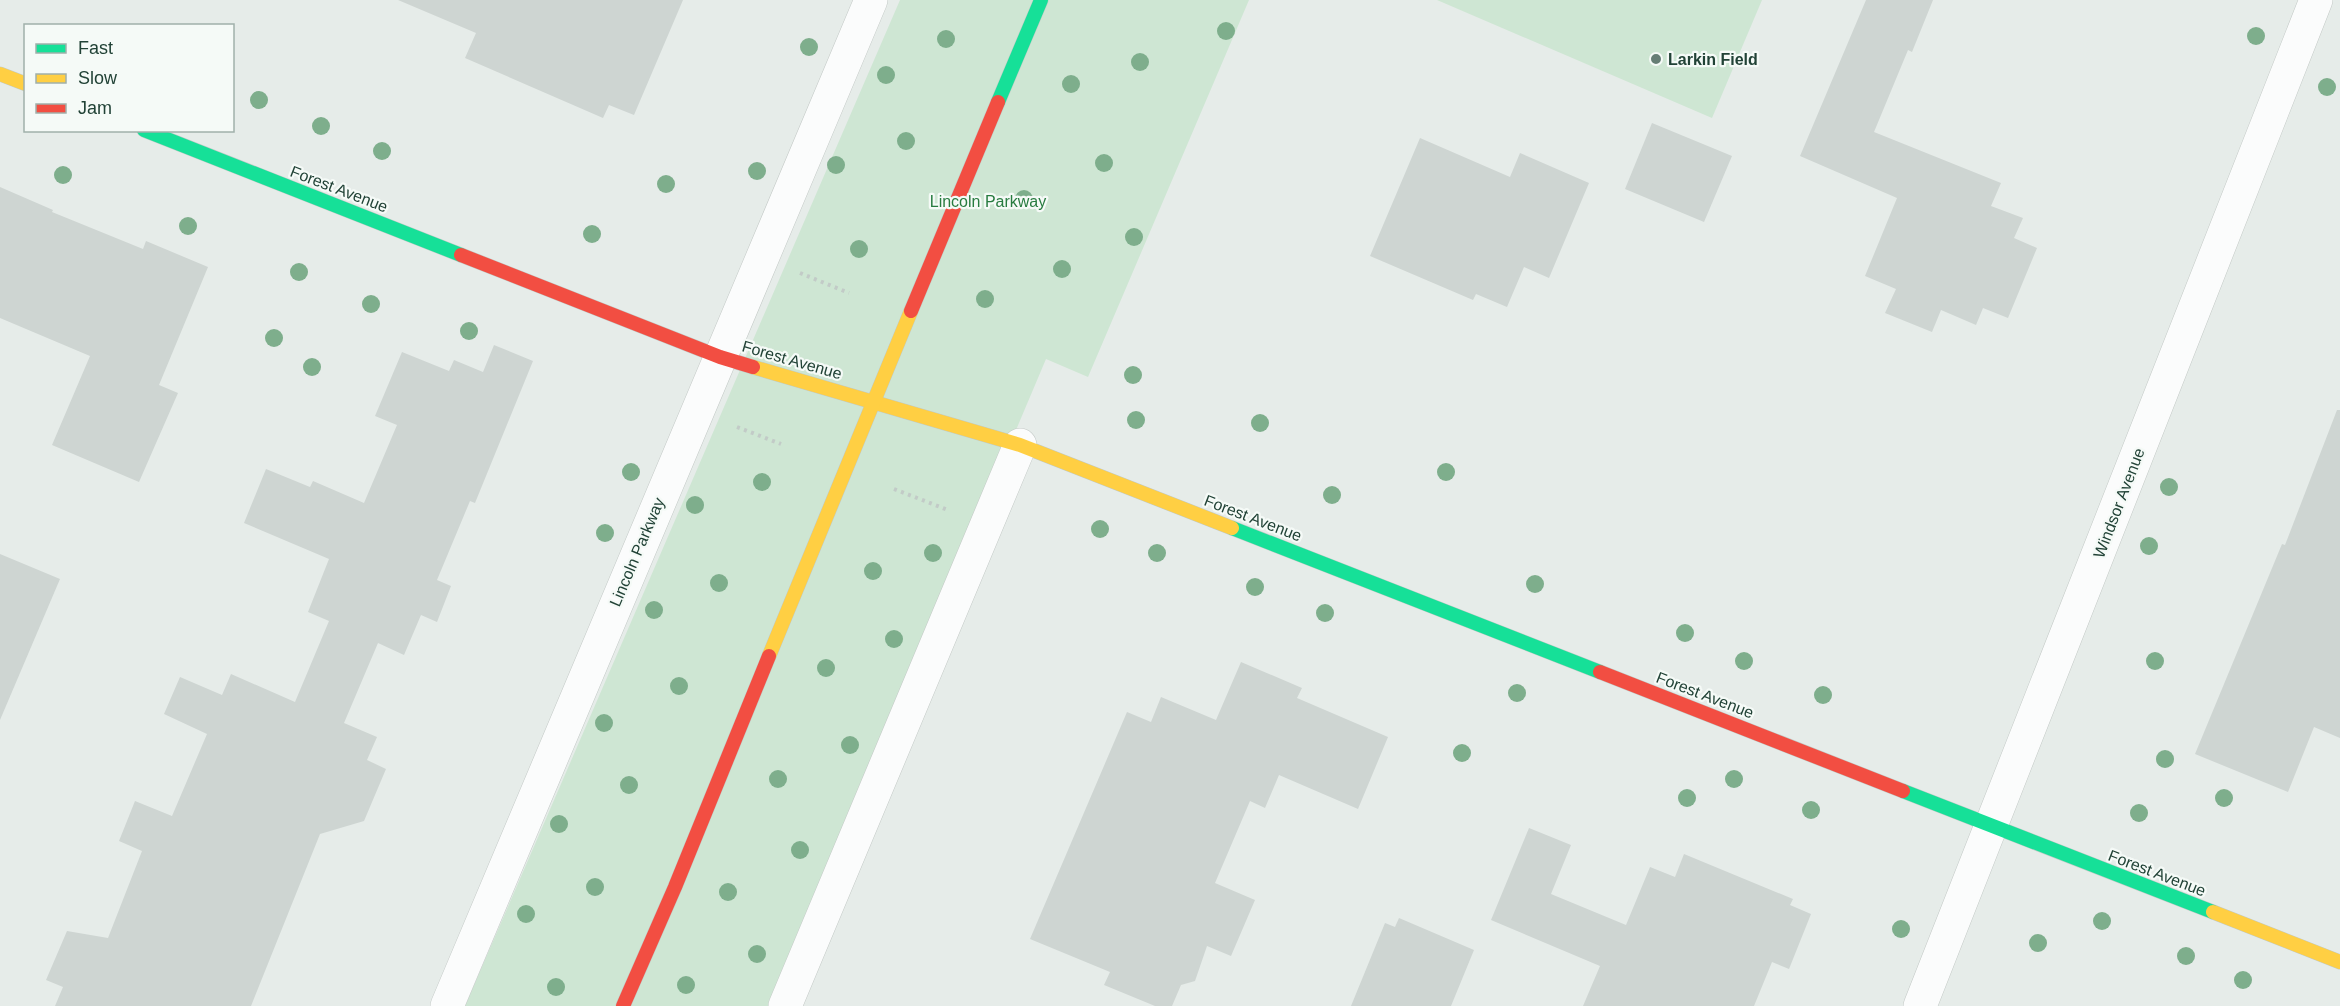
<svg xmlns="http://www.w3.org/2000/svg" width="2340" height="1006" viewBox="0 0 2340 1006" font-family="Helvetica,sans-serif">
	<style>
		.green { fill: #cee6d3 }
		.building { fill: #ced5d2 }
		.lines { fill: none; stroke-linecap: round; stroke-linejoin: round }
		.street-casing { stroke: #c3c9c6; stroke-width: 34 }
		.fast-casing { stroke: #c1cac6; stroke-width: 15 }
		.slow-casing { stroke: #c1cac6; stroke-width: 15 }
		.jam-casing { stroke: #c1cac6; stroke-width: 15 }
		.path { stroke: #c2cbc7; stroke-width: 4; stroke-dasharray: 3 4.5; stroke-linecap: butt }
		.street { stroke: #fbfcfc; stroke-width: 33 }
		.fast { stroke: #16e098; stroke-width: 14 }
		.slow { stroke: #ffcf43; stroke-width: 14 }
		.jam { stroke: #f24e42; stroke-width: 14 }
		.tree { fill: #7eae8c }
		.poi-dot { fill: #667e75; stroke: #f5faf7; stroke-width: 2 }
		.labels { text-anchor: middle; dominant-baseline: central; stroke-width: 4.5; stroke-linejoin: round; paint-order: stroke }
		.poi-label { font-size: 16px; font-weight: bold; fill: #214236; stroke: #f5faf7; text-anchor: start }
		.street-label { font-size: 16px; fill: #214236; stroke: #f5faf7 }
		.park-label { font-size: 16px; fill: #287c40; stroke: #f5faf7 }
	</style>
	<rect width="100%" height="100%" fill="#e6ece9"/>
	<g class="green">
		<polygon points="900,0 1249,0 1088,377 1046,359 773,1006 465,1006"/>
		<polygon points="1437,0 1762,0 1712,118"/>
	</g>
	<g class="building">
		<polygon points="398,0 683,0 634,115 609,105 603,118 465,58 476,33"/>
		<polygon points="1866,0 1933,0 1912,52 1908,50 1874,132 2001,183 1991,206 2023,218 2014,238 2037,248 2008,318 1983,308 1976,325 1941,310 1932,332 1885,313 1896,289 1865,276 1897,198 1800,156"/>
		<polygon points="1652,123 1732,156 1704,222 1625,189"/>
		<polygon points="1420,138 1510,177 1520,153 1589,183 1549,278 1524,267 1507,307 1476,294 1473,300 1370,256"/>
		<polygon points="0,187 53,210 52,212 143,249 146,241 208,267 159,385 178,393 139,482 52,445 90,356 0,318"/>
		<polygon points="494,345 533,361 475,503 470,501 437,580 451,586 437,622 421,615 404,655 378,643 344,723 377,737 367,760 386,769 364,821 320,834 251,1006 55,1006 63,987 46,980 67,931 108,938 142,851 119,841 135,801 172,816 207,734 164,714 180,677 222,695 231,674 295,702 329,621 308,612 329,559 244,523 266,469 310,487 313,481 364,503 397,425 375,416 402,352 449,371 454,360 483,372"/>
		<polygon points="2337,410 2340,410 2340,738 2314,727 2288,792 2195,754 2282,544 2285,545"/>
		<polygon points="0,554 60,579 0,720"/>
		<polygon points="1241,662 1302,688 1297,698 1388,737 1358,809 1279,775 1265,808 1250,801 1215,883 1255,900 1231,956 1207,946 1195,981 1181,985 1172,1006 1155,1006 1104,985 1110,972 1030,939 1127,712 1151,722 1161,697 1216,720"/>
		<polygon points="1529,828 1571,845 1551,894 1626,925 1650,867 1675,877 1684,854 1793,899 1790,905 1811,914 1789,969 1772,962 1754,1006 1583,1006 1600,966 1491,920"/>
		<polygon points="1399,918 1474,950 1451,1006 1351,1006 1385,923 1395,927"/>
	</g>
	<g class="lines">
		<defs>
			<g id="street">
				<polyline points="447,1006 871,0"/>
				<polyline points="785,1006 1020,445"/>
				<polyline points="1920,1006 2316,0"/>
			</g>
			<g id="fast">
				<polyline points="998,102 1041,0"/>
				<polyline points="144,130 461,255"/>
				<polyline points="1232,528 1600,672"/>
				<polyline points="1903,791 2213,912"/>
			</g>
			<g id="slow">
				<polyline points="0,74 26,84"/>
				<polyline points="753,367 1020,445 1232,528"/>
				<polyline points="769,656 911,311"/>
				<polyline points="2213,912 2340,962"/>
			</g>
			<g id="jam">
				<polyline points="461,255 720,357 753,367"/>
				<polyline points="911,311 998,102"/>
				<polyline points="1600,672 1903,791"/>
				<polyline points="623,1006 675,887 769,656"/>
			</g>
		</defs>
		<use href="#street" class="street-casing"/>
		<use href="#fast" class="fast-casing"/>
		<use href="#slow" class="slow-casing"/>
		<use href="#jam" class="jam-casing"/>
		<g class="path">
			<polyline points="800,273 849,293"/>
			<polyline points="737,427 781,444"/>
			<polyline points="894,489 948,510"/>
		</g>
		<use href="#street" class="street"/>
		<use href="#fast" class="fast"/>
		<use href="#slow" class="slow"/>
		<use href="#jam" class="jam"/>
	</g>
	<g class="tree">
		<circle cx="1226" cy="31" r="9"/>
		<circle cx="2256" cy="36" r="9"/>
		<circle cx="946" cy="39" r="9"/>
		<circle cx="809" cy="47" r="9"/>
		<circle cx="1140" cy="62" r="9"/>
		<circle cx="886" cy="75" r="9"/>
		<circle cx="1071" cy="84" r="9"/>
		<circle cx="2327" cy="87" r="9"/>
		<circle cx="259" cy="100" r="9"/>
		<circle cx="321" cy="126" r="9"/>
		<circle cx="906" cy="141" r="9"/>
		<circle cx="382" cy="151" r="9"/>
		<circle cx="1104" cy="163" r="9"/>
		<circle cx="836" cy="165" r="9"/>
		<circle cx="757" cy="171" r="9"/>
		<circle cx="63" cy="175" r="9"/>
		<circle cx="666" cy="184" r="9"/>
		<circle cx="1024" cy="199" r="9"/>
		<circle cx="188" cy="226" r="9"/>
		<circle cx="592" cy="234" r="9"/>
		<circle cx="1134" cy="237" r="9"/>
		<circle cx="859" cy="249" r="9"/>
		<circle cx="1062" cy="269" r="9"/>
		<circle cx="299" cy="272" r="9"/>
		<circle cx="985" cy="299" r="9"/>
		<circle cx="371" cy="304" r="9"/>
		<circle cx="469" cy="331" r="9"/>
		<circle cx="274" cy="338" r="9"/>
		<circle cx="312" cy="367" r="9"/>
		<circle cx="1133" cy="375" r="9"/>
		<circle cx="1136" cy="420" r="9"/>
		<circle cx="1260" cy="423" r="9"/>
		<circle cx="631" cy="472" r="9"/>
		<circle cx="1446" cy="472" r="9"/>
		<circle cx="762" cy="482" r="9"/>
		<circle cx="2169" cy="487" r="9"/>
		<circle cx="1332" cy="495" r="9"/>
		<circle cx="695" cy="505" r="9"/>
		<circle cx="1100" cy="529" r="9"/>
		<circle cx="605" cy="533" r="9"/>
		<circle cx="2149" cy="546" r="9"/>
		<circle cx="933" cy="553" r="9"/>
		<circle cx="1157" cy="553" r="9"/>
		<circle cx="873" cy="571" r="9"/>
		<circle cx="719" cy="583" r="9"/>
		<circle cx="1535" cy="584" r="9"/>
		<circle cx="1255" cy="587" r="9"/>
		<circle cx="654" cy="610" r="9"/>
		<circle cx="1325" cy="613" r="9"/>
		<circle cx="1685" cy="633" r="9"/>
		<circle cx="894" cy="639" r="9"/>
		<circle cx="1744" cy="661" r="9"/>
		<circle cx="2155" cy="661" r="9"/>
		<circle cx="826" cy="668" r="9"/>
		<circle cx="679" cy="686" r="9"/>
		<circle cx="1517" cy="693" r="9"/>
		<circle cx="1823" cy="695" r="9"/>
		<circle cx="604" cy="723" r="9"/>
		<circle cx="850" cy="745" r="9"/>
		<circle cx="1462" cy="753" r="9"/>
		<circle cx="2165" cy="759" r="9"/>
		<circle cx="778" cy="779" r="9"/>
		<circle cx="1734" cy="779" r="9"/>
		<circle cx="629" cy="785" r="9"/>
		<circle cx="1687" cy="798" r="9"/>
		<circle cx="2224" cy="798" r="9"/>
		<circle cx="1811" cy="810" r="9"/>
		<circle cx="2139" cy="813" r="9"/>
		<circle cx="559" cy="824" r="9"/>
		<circle cx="800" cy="850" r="9"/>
		<circle cx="595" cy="887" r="9"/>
		<circle cx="728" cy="892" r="9"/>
		<circle cx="526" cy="914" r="9"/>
		<circle cx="2102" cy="921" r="9"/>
		<circle cx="1901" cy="929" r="9"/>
		<circle cx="2038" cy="943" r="9"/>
		<circle cx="757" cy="954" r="9"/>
		<circle cx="2186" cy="956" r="9"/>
		<circle cx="2243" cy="980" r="9"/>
		<circle cx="686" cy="985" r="9"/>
		<circle cx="556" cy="987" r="9"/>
	</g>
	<circle class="poi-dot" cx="1656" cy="59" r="6"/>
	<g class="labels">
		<g class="poi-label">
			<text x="1668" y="59">Larkin Field</text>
		</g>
		<g class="street-label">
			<text transform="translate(339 189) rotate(21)">Forest Avenue</text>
			<text transform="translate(792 360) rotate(16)">Forest Avenue</text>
			<text transform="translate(2119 503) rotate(-69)">Windsor Avenue</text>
			<text transform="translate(1253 518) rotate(21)">Forest Avenue</text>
			<text transform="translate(637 552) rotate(-67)">Lincoln Parkway</text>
			<text transform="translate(1705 695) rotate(21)">Forest Avenue</text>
			<text transform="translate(2157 873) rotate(21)">Forest Avenue</text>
		</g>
		<g class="park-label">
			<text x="988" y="201">Lincoln Parkway</text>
		</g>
	</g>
	<rect x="24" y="24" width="210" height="108" fill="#f5faf7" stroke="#a0b0aa" stroke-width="1.5"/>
	<rect x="36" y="44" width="30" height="9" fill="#16e098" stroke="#a0b0aa" stroke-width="1.5"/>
	<text x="78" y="54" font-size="18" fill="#214236">Fast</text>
	<rect x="36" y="74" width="30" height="9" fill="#ffcf43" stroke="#a0b0aa" stroke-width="1.5"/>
	<text x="78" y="84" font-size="18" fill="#214236">Slow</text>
	<rect x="36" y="104" width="30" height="9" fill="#f24e42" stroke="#a0b0aa" stroke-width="1.5"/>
	<text x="78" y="114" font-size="18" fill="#214236">Jam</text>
</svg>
